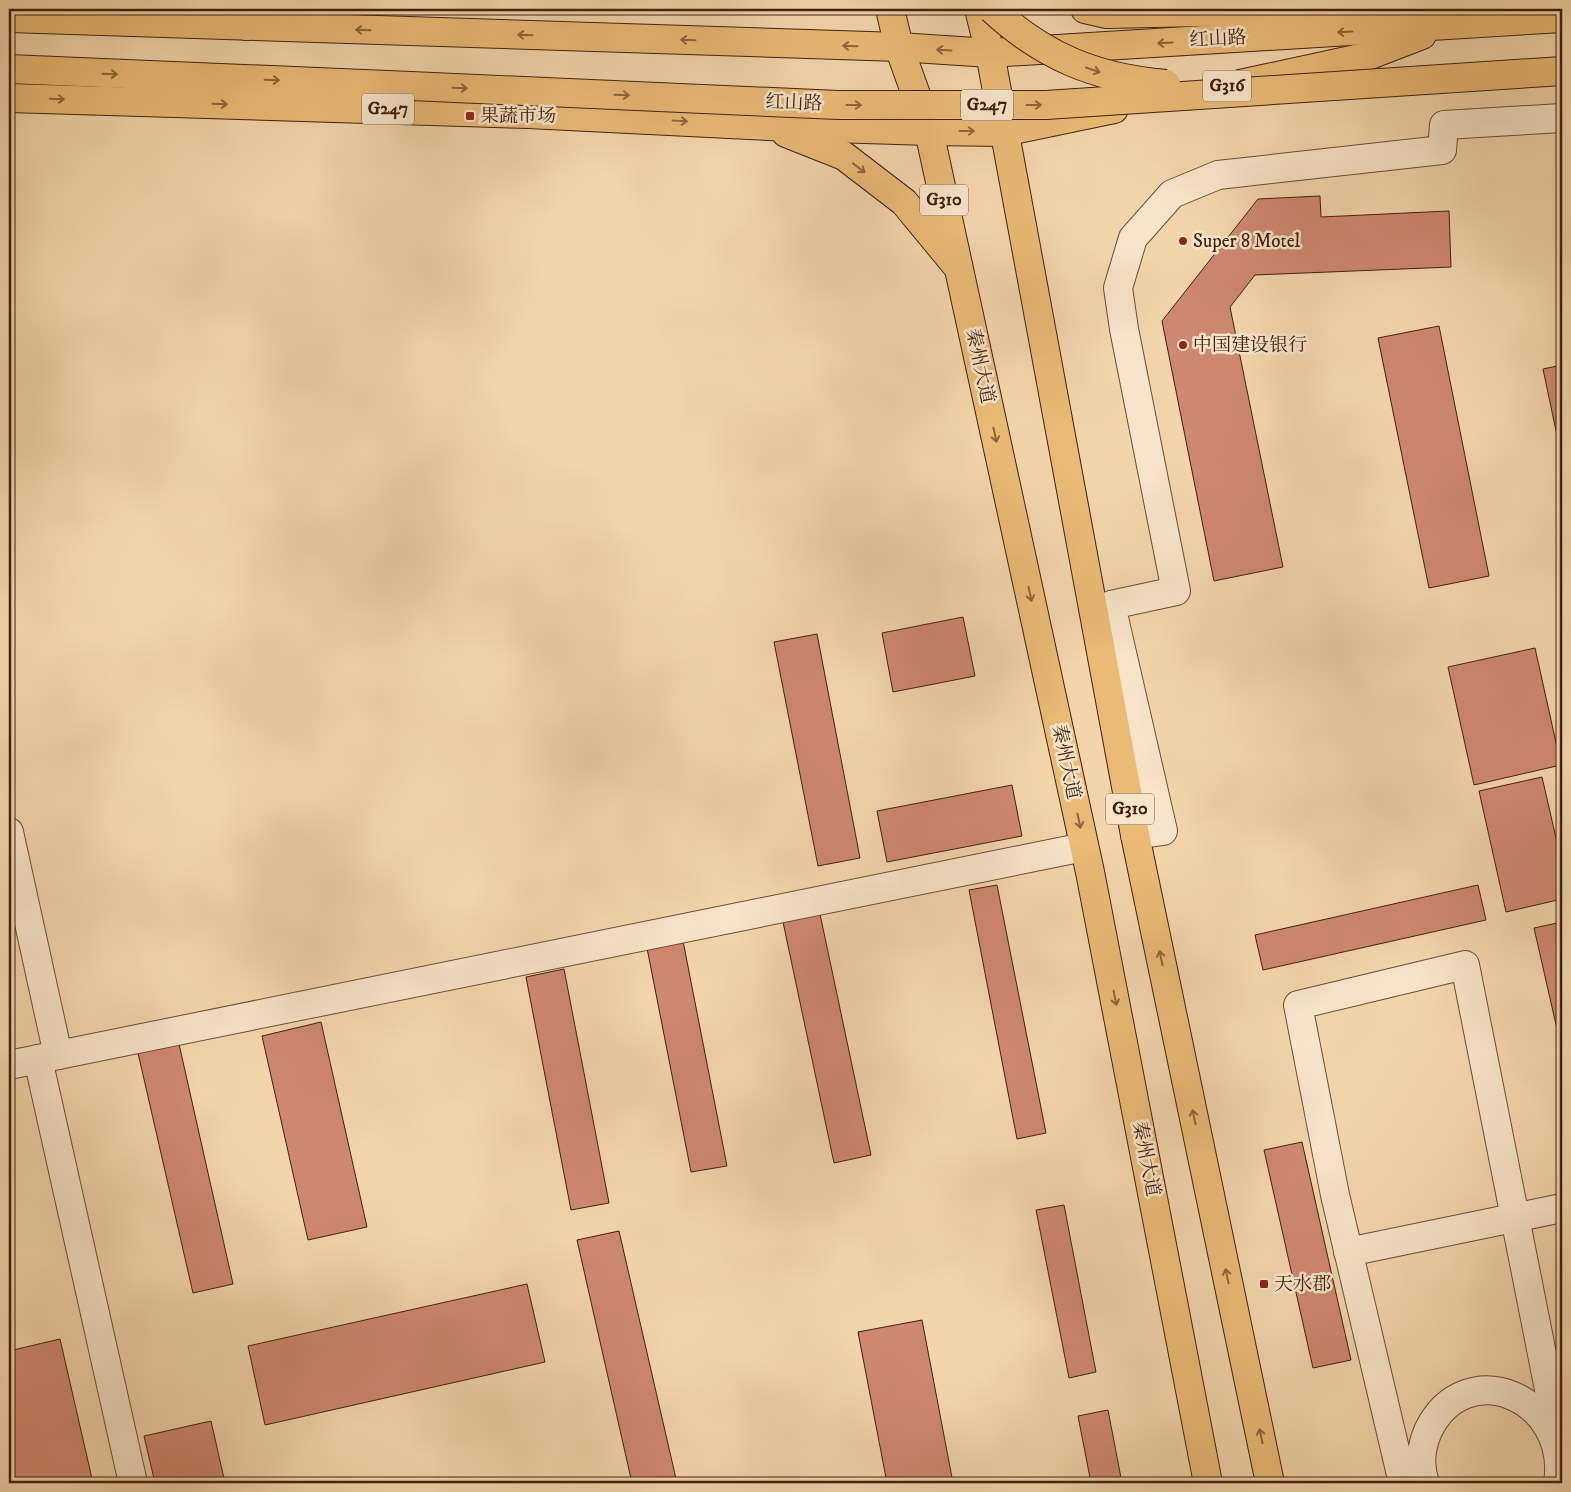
<svg xmlns="http://www.w3.org/2000/svg" width="1571" height="1492" viewBox="0 0 1571 1492" font-family="'IM FELL DW Pica','Noto Serif SC',serif">
	<style>
		.building { fill: #cf8870; stroke: #42200e }
		.lines { fill: none; stroke-linecap: round; stroke-linejoin: round }
		.minor-casing { stroke: #6e4d36; stroke-width: 30 }
		.major-casing { stroke: #42200e; stroke-width: 30 }
		.highway-casing { stroke: #42200e; stroke-width: 30 }
		.minor { stroke: #f7e4c9; stroke-width: 28 }
		.major { stroke: #eaba76; stroke-width: 28 }
		.highway { stroke: #eaba76; stroke-width: 28 }
		.highway-bridge-casing { stroke: #42200e; stroke-width: 30; stroke-linecap: butt }
		.highway-bridge { stroke: #eaba76; stroke-width: 28 }
		.oneway { stroke: #8e653d }
		.poi-dot { fill: #8f2418; stroke: #f7e4c9; stroke-width: 2 }
		.labels { text-anchor: middle; dominant-baseline: central; stroke-width: 5; stroke-linejoin: round; paint-order: stroke }
		.shield { fill: #f7e4c9; stroke: #785b46; stroke-width: 1 }
		.shield-label { font-size: 18px; font-weight: bold; fill: #42200e }
		.street-label { font-size: 19px; fill: #42200e; stroke: #f7e4c9 }
		.poi-label { font-size: 19px; fill: #42200e; stroke: #f7e4c9; text-anchor: start }
	</style>
	<rect width="100%" height="100%" fill="#f3d5ac"/>
	<filter id="stains"><feTurbulence type="fractalNoise" baseFrequency=".004" numOctaves="4"/><feColorMatrix values="0 0 0 0 .2 0 0 0 0 .09 0 0 0 0 .02 0 0 0 .5 -.17"/></filter>
	<radialGradient id="worn" r=".72"><stop offset=".6" stop-color="#630" stop-opacity="0"/><stop offset="1" stop-color="#630" stop-opacity=".3"/></radialGradient>
	<g class="building">
		<polygon points="1320,196 1321,217 1449,211 1451,267 1255,275 1230,307 1283,567 1214,581 1162,321 1258,199"/>
		<polygon points="1439,326 1489,576 1429,588 1378,338"/>
		<polygon points="1562,365 1562,459 1543,369"/>
		<polygon points="963,617 975,676 893,692 882,633"/>
		<polygon points="817,634 860,858 818,866 774,642"/>
		<polygon points="1535,648 1561,765 1474,785 1448,667"/>
		<polygon points="1542,777 1562,864 1562,899 1506,912 1479,791"/>
		<polygon points="1012,785 1022,836 887,862 877,811"/>
		<polygon points="997,885 1046,1133 1017,1139 969,890"/>
		<polygon points="1478,885 1486,920 1263,970 1255,935"/>
		<polygon points="820,914 871,1155 834,1163 783,922"/>
		<polygon points="1562,922 1562,1051 1534,928"/>
		<polygon points="683,941 727,1166 691,1172 647,948"/>
		<polygon points="564,969 609,1203 571,1210 526,977"/>
		<polygon points="321,1022 367,1227 308,1240 262,1036"/>
		<polygon points="179,1044 233,1284 193,1293 138,1053"/>
		<polygon points="1302,1142 1351,1360 1313,1368 1264,1150"/>
		<polygon points="1064,1205 1096,1372 1069,1378 1036,1210"/>
		<polygon points="619,1231 677,1483 632,1483 577,1240"/>
		<polygon points="527,1284 545,1362 265,1425 248,1346"/>
		<polygon points="922,1320 953,1483 887,1483 858,1332"/>
		<polygon points="60,1339 93,1483 9,1483 9,1351"/>
		<polygon points="1108,1410 1122,1483 1091,1483 1078,1416"/>
		<polygon points="211,1421 225,1483 155,1483 144,1436"/>
	</g>
	<g class="lines">
		<defs>
			<g id="minor">
				<polyline points="241,9 246,26"/>
				<polyline points="9,832 58,1055"/>
				<polyline points="1135,835 1163,831 1111,605 1176,591 1124,329 1118,288 1133,238 1172,194 1218,175 1442,150 1444,125 1562,118"/>
				<polyline points="38,1059 133,1483"/>
				<polyline points="9,1065 1084,847"/>
				<polyline points="1348,1252 1562,1208"/>
				<polyline points="1403,1483 1335,1195 1298,1005 1465,965 1562,1455"/>
				<path d="M1425,1483C1419,1466 1421,1447 1428,1431C1465,1353 1571,1397 1558,1483"/>
			</g>
			<g id="major">
				<polyline points="890,9 899,47"/>
				<polyline points="979,9 990,53"/>
				<polyline points="1085,9 1107,14 1348,9 1420,21"/>
			</g>
			<g id="highway">
				<polyline points="9,18 899,47 990,53 1562,18"/>
				<polyline points="899,47 929,131 1090,872 1208,1483"/>
				<polyline points="990,53 1135,835 1270,1483"/>
				<polyline points="9,69 411,86"/>
				<polyline points="1240,84 1365,57 1422,35"/>
				<polyline points="9,98 528,114 768,126 929,131 1004,132 1114,109"/>
				<polyline points="786,133 844,156 904,202 956,265"/>
			</g>
		</defs>
		<use href="#minor" class="minor-casing"/>
		<use href="#major" class="major-casing"/>
		<use href="#highway" class="highway-casing"/>
		<use href="#minor" class="minor"/>
		<use href="#major" class="major"/>
		<use href="#highway" class="highway"/>
		<defs>
			<g id="highway-bridge">
				<path d="M992,9C1044,57 1096,78 1166,84"/>
				<polyline points="411,86 838,105 1046,105 1562,71"/>
			</g>
		</defs>
		<use href="#highway-bridge" class="highway-bridge-casing"/>
		<use href="#highway-bridge" class="highway-bridge"/>
	</g>
	<defs><path id="oneway-shaft" d="M-6 0H5M1.5-3L5.5 0L1.5 3" fill="none" stroke-width="1.6" stroke-linecap="round" stroke-linejoin="round" transform="scale(1.25)"/></defs>
	<g class="oneway">
		<use href="#oneway-shaft" transform="translate(363 30) rotate(-178)"/>
		<use href="#oneway-shaft" transform="translate(1345 32) rotate(177)"/>
		<use href="#oneway-shaft" transform="translate(525 35) rotate(-178)"/>
		<use href="#oneway-shaft" transform="translate(688 40) rotate(-178)"/>
		<use href="#oneway-shaft" transform="translate(1165 43) rotate(177)"/>
		<use href="#oneway-shaft" transform="translate(850 46) rotate(-178)"/>
		<use href="#oneway-shaft" transform="translate(944 50) rotate(-177)"/>
		<use href="#oneway-shaft" transform="translate(1093 70) rotate(19)"/>
		<use href="#oneway-shaft" transform="translate(110 74) rotate(2)"/>
		<use href="#oneway-shaft" transform="translate(272 80) rotate(2)"/>
		<use href="#oneway-shaft" transform="translate(460 88) rotate(2)"/>
		<use href="#oneway-shaft" transform="translate(622 95) rotate(2)"/>
		<use href="#oneway-shaft" transform="translate(57 99) rotate(2)"/>
		<use href="#oneway-shaft" transform="translate(220 104) rotate(2)"/>
		<use href="#oneway-shaft" transform="translate(854 105)"/>
		<use href="#oneway-shaft" transform="translate(1034 105)"/>
		<use href="#oneway-shaft" transform="translate(680 121) rotate(3)"/>
		<use href="#oneway-shaft" transform="translate(967 131)"/>
		<use href="#oneway-shaft" transform="translate(859 168) rotate(38)"/>
		<use href="#oneway-shaft" transform="translate(995 435) rotate(78)"/>
		<use href="#oneway-shaft" transform="translate(1030 594) rotate(78)"/>
		<use href="#oneway-shaft" transform="translate(1079 821) rotate(78)"/>
		<use href="#oneway-shaft" transform="translate(1161 958) rotate(-102)"/>
		<use href="#oneway-shaft" transform="translate(1115 998) rotate(79)"/>
		<use href="#oneway-shaft" transform="translate(1194 1117) rotate(-102)"/>
		<use href="#oneway-shaft" transform="translate(1227 1276) rotate(-102)"/>
		<use href="#oneway-shaft" transform="translate(1261 1436) rotate(-102)"/>
	</g>
	<g class="poi-dot">
		<rect x="465" y="111" width="10" height="10" rx="2.5"/>
		<circle cx="1183" cy="241" r="5"/>
		<circle cx="1183" cy="345" r="5"/>
		<rect x="1259" y="1279" width="10" height="10" rx="2.5"/>
	</g>
	<g class="labels">
		<g class="shield">
			<rect x="1203" y="70.5" width="48" height="31" rx="4"/>
			<rect x="961" y="89.5" width="52" height="31" rx="4"/>
			<rect x="362" y="93.5" width="52" height="31" rx="4"/>
			<rect x="920" y="184.5" width="48" height="31" rx="4"/>
			<rect x="1106" y="793.5" width="48" height="31" rx="4"/>
		</g>
		<g class="shield-label">
			<text x="1227" y="86">G316</text>
			<text x="987" y="105">G247</text>
			<text x="388" y="109">G247</text>
			<text x="944" y="200">G310</text>
			<text x="1130" y="809">G310</text>
		</g>
		<g class="street-label">
			<text transform="translate(1218 39) rotate(-3)">红山路</text>
			<text transform="translate(794 103) rotate(2)">红山路</text>
			<text transform="translate(980 366) rotate(78)">秦州大道</text>
			<text transform="translate(1066 762) rotate(78)">秦州大道</text>
			<text transform="translate(1146 1159) rotate(79)">秦州大道</text>
		</g>
		<g class="poi-label">
			<text x="480" y="116">果蔬市场</text>
			<text x="1193" y="241">Super 8 Motel</text>
			<text x="1193" y="345">中国建设银行</text>
			<text x="1274" y="1284">天水郡</text>
		</g>
	</g>
	<rect width="1571" height="1492" fill="none" stroke="#f3d5ac" stroke-width="30"/>
	<rect x="10" y="10" width="1551" height="1472" fill="none" stroke="#42200e" stroke-width="2.5"/>
	<rect x="15" y="15" width="1541" height="1462" fill="none" stroke="#42200e"/>
	<rect width="100%" height="100%" filter="url(#stains)"/>
	<rect width="100%" height="100%" fill="url(#worn)"/>
</svg>
